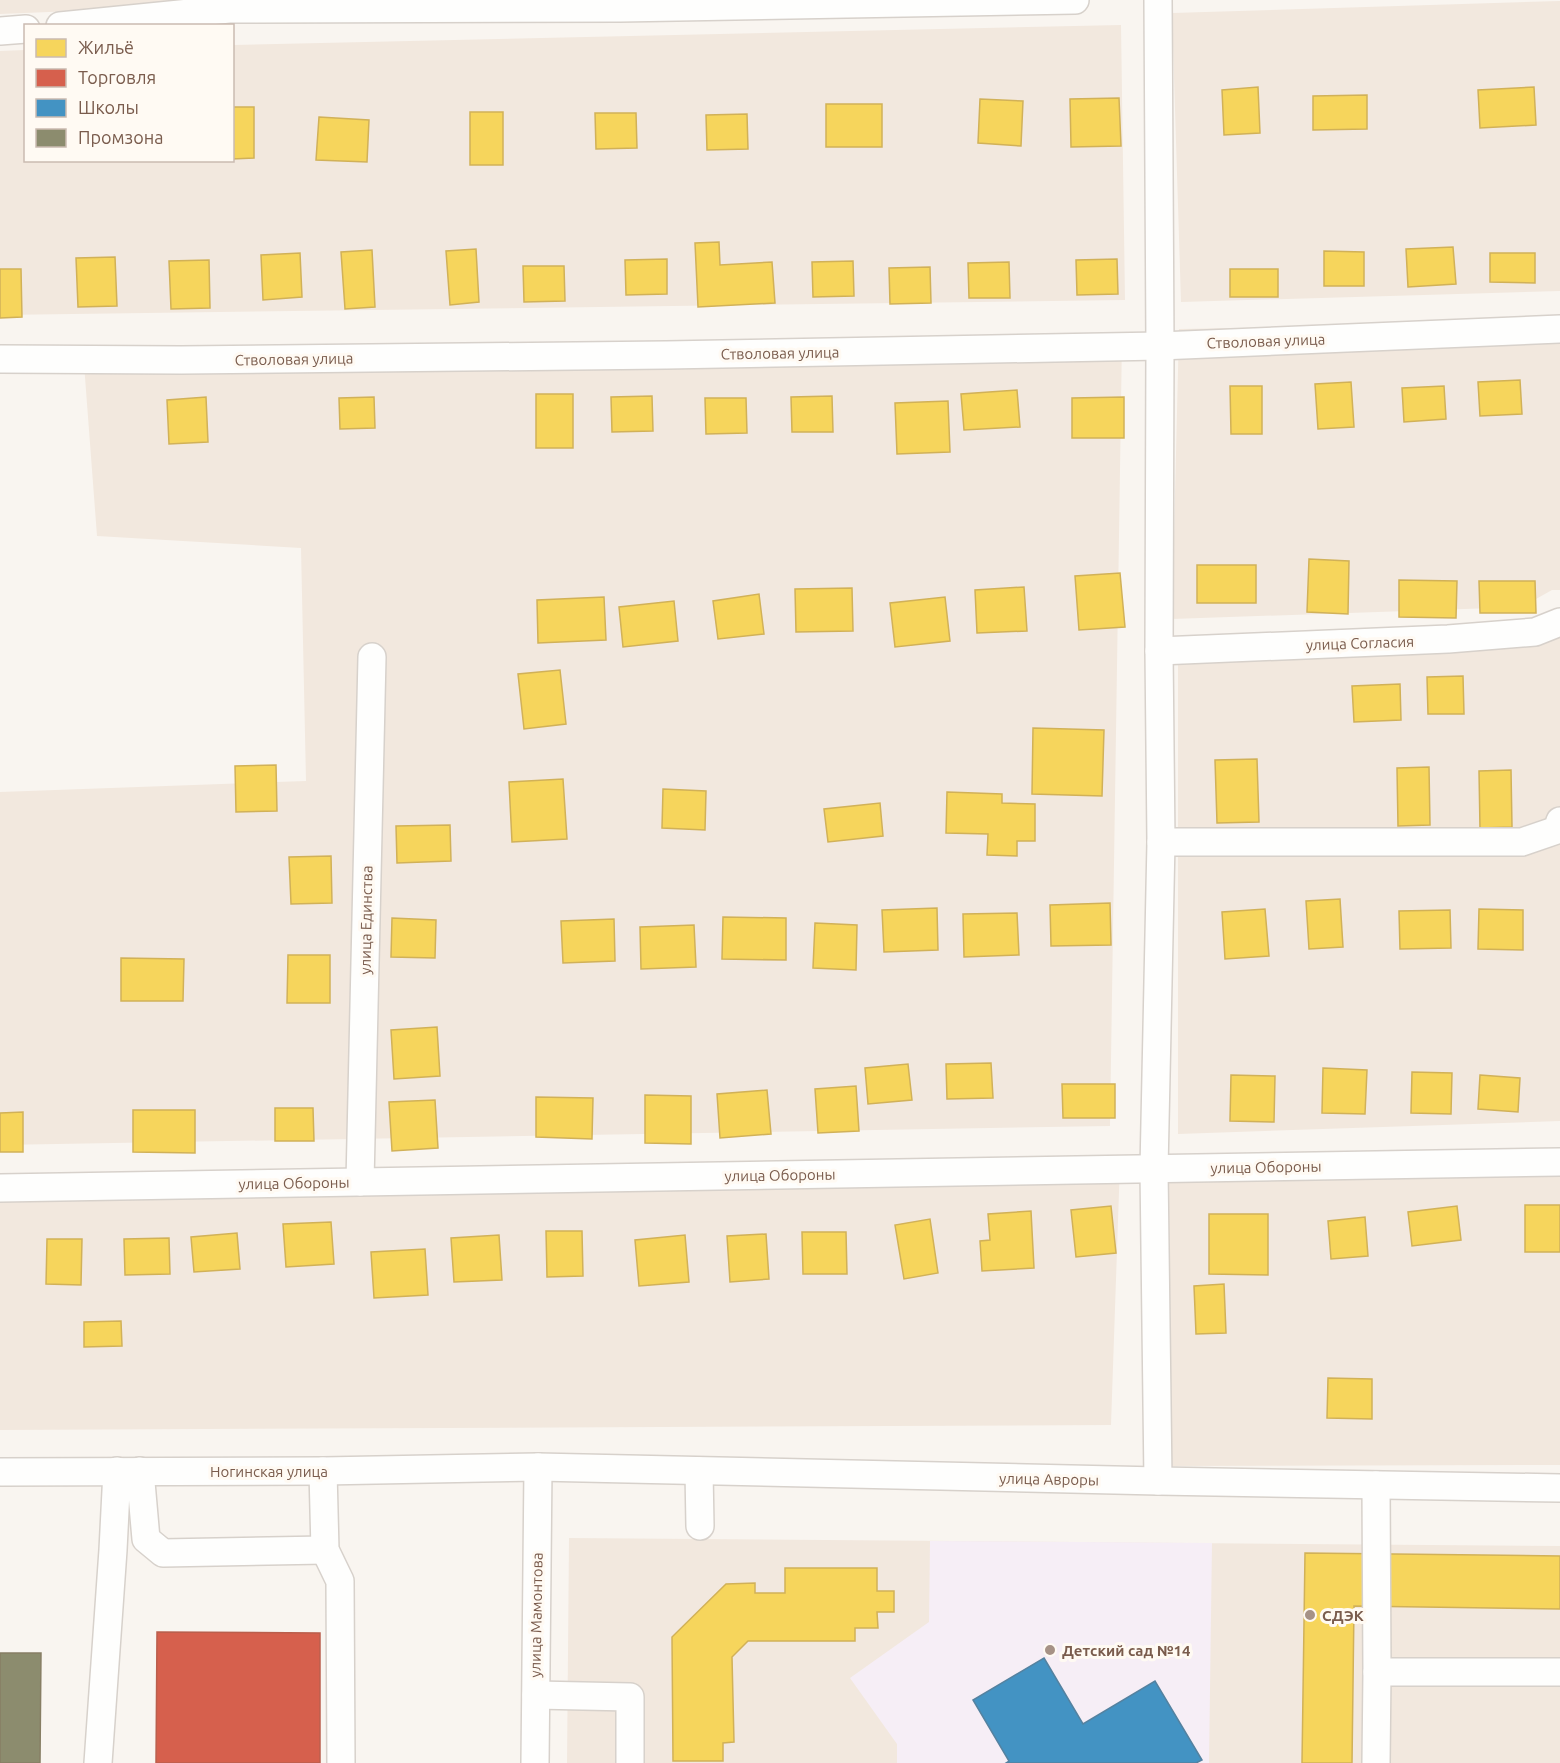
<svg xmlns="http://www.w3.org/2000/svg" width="1560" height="1763" viewBox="0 0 1560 1763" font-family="Ubuntu,sans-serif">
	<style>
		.residential { fill: #f2e8de }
		.education { fill: #f6eef6 }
		.homes { fill: #f6d55c; stroke: #d1b158; stroke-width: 1.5 }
		.shops { fill: #d6604d; stroke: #ba5f4d; stroke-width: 1.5 }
		.schools { fill: #4393c3; stroke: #5482a0; stroke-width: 1.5 }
		.industry { fill: #8c8c6e; stroke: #877e64; stroke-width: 1.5 }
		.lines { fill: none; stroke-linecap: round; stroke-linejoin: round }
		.minor-casing { stroke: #d7d1cb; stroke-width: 30 }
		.minor { stroke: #fefefd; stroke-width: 27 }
		.poi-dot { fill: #a69286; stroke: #fffaf3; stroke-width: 2 }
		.labels { text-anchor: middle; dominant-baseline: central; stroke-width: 6; stroke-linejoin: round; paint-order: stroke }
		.street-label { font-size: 15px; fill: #7a5c4d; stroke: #fffaf3 }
		.poi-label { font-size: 15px; font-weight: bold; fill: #7a5c4d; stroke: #fffaf3; text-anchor: start }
	</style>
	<rect width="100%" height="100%" fill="#f9f5f0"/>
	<g class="residential">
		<polygon points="0,0 338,0 0,14"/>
		<polygon points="1560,1 1560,291 1181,302 1172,13"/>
		<polygon points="1121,25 1125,300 0,315 0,51 25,50 26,160 232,160 233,45"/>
		<polygon points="1560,323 1560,590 1552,590 1522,607 1172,619 1179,329"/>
		<polygon points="1122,339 1110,1126 0,1145 0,792 306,781 301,548 97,536 84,364"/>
		<polygon points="1560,626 1560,1121 1178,1134 1178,651"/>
		<polygon points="1560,1156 1560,1465 1166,1466 1169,1161"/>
		<polygon points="1120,1163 1111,1425 0,1430 0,1183"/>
		<polygon points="569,1538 1560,1546 1560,1763 567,1763"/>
	</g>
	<polygon class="education" points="930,1541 1212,1543 1209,1763 897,1763 897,1744 850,1678 929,1622"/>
	<g class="homes">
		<polygon points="1258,87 1260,133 1224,135 1222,90"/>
		<polygon points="1534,87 1536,125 1480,128 1478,90"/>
		<polygon points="1367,95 1367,129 1313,130 1313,96"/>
		<polygon points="1119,98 1121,146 1071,147 1070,99"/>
		<polygon points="980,99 1023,101 1021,146 978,143"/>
		<rect x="826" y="104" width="56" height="43"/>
		<polygon points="232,107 254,107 254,158 232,159"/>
		<rect x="470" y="112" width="33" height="53"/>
		<polygon points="595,113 636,113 637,148 596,149"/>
		<polygon points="747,114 748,149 707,150 706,115"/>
		<polygon points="319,117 369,120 367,162 316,160"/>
		<polygon points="719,242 720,265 772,262 775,303 698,307 695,243"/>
		<polygon points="1453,247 1456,284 1408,287 1406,249"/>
		<polygon points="476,249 479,302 450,305 446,251"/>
		<polygon points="372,250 375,307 345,309 341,252"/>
		<polygon points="1324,251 1364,252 1364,286 1324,286"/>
		<polygon points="300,253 302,297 263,300 261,255"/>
		<polygon points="1490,253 1535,253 1535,283 1490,282"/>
		<polygon points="115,257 117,306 78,307 76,258"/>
		<polygon points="667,259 667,294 626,295 625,260"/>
		<polygon points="1117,259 1118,294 1077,295 1076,260"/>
		<polygon points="209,260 210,308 171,309 169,261"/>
		<polygon points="853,261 854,296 813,297 812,262"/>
		<polygon points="1009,262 1010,298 969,298 968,263"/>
		<polygon points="523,266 564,266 565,301 524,302"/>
		<polygon points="930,267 931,303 890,304 889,268"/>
		<polygon points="0,269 21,269 22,317 0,318"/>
		<rect x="1230" y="269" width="48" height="28"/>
		<polygon points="1520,380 1522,414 1480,416 1478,382"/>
		<polygon points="1351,382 1354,427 1318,429 1315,384"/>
		<polygon points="1230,386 1262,386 1262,434 1231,434"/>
		<polygon points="1444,386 1446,419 1404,422 1402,388"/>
		<polygon points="1017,390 1020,427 964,430 961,394"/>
		<rect x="536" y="394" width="37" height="54"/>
		<polygon points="652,396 653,431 612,432 611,397"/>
		<polygon points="832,396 833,432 792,432 791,397"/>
		<polygon points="206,397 208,442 169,444 167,400"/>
		<polygon points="374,397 375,428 340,429 339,398"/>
		<polygon points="1124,397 1124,438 1072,438 1072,398"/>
		<polygon points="705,398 746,398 747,433 706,434"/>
		<polygon points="948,401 950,452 897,454 895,403"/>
		<polygon points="1309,559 1349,561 1348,614 1307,612"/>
		<rect x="1197" y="565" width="59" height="38"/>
		<polygon points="1120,573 1125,627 1079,630 1075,576"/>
		<polygon points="1399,580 1457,581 1456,618 1399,617"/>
		<polygon points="1479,581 1535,581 1536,613 1480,613"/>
		<polygon points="1024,587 1027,631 977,633 975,590"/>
		<polygon points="852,588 853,631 796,632 795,589"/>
		<polygon points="759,594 764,634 718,639 713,601"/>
		<polygon points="604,597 606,640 538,643 537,600"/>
		<polygon points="945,597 950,641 895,647 890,603"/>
		<polygon points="674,601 678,641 623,647 619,607"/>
		<polygon points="560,670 566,724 524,729 518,674"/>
		<polygon points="1463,676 1464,714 1428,714 1427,677"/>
		<polygon points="1400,684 1401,720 1354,722 1352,686"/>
		<polygon points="1033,728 1104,730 1102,796 1032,794"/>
		<polygon points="1257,759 1259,822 1217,823 1215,760"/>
		<polygon points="276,765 277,811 236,812 235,766"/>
		<polygon points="1429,767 1430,825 1398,826 1397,768"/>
		<polygon points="1511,770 1512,827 1480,828 1479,771"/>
		<polygon points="563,779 567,839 512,842 509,782"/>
		<polygon points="663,789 706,791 705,830 662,828"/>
		<polygon points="947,792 1002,794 1002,803 1035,804 1035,841 1017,841 1017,856 987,855 988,834 946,833"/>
		<polygon points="880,803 883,836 828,842 824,809"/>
		<polygon points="450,825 451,861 397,863 396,826"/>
		<polygon points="331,856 332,903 291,904 289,857"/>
		<polygon points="1340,899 1343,947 1309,949 1306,901"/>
		<polygon points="1110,903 1111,945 1051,946 1050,905"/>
		<polygon points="937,908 938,950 884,952 882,910"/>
		<polygon points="1265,909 1269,956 1225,959 1222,912"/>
		<polygon points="1479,909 1523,910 1523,950 1478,949"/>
		<polygon points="1450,910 1451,948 1400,949 1399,911"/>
		<polygon points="1017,913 1019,955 964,957 963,914"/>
		<polygon points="723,917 786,918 786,960 722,959"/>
		<polygon points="392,918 436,920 435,958 391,957"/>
		<polygon points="614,919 615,961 563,963 561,921"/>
		<polygon points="815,923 857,925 856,970 813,968"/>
		<polygon points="694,925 696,967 641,969 640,927"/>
		<polygon points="288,955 330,955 330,1003 287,1003"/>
		<polygon points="121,958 184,959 183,1001 121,1001"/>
		<polygon points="437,1027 440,1076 394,1079 391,1030"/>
		<polygon points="991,1063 993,1098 947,1099 946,1064"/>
		<polygon points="908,1064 912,1100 868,1104 865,1068"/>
		<polygon points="1323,1068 1367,1070 1365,1114 1322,1113"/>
		<polygon points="1412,1072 1452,1073 1451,1114 1411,1113"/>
		<polygon points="1231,1075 1275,1076 1274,1122 1230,1121"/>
		<polygon points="1480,1075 1520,1078 1518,1112 1478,1109"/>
		<polygon points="1062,1084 1115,1084 1115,1118 1063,1118"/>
		<polygon points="856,1086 859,1131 818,1133 815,1089"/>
		<polygon points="767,1090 771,1134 720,1138 717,1094"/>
		<polygon points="645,1095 691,1096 691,1144 645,1143"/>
		<polygon points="536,1097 593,1098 592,1139 536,1137"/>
		<polygon points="435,1100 438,1148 392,1151 389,1102"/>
		<polygon points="275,1108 313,1108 314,1141 275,1141"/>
		<polygon points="133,1110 195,1110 195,1153 133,1152"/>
		<polygon points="23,1112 23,1152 0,1152 0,1113"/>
		<rect x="1525" y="1205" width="35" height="47"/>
		<polygon points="1111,1206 1116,1253 1076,1257 1071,1210"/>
		<polygon points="1457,1206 1461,1240 1412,1246 1408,1212"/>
		<polygon points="1031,1211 1034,1268 982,1271 980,1241 990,1240 988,1214"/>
		<polygon points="1209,1214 1268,1214 1268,1275 1209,1274"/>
		<polygon points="1365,1217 1368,1256 1331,1259 1328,1221"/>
		<polygon points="930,1219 938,1273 904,1279 895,1225"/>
		<polygon points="331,1222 334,1264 286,1267 283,1224"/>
		<polygon points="546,1231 582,1231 583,1276 547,1277"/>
		<polygon points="802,1232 846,1232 847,1274 803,1274"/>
		<polygon points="237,1233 240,1269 194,1272 191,1237"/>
		<polygon points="766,1234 769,1279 730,1282 727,1236"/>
		<polygon points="499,1235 502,1280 454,1282 451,1238"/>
		<polygon points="685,1235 689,1282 639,1286 635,1240"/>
		<polygon points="169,1238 170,1274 125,1275 124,1239"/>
		<polygon points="47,1239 82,1239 81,1285 46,1284"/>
		<polygon points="425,1249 428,1295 374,1298 371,1252"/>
		<polygon points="1224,1284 1226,1333 1196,1334 1194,1286"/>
		<polygon points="121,1321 122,1346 84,1347 84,1322"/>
		<polygon points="1328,1378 1372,1379 1372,1419 1327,1418"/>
		<polygon points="1305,1553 1560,1556 1560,1609 1354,1606 1352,1763 1302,1763"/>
		<polygon points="785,1568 877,1568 877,1591 894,1591 894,1612 877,1612 878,1628 855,1628 855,1641 748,1641 732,1657 734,1742 723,1743 723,1761 673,1761 672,1637 726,1584 755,1583 755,1593 785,1593"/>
	</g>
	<polygon class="shops" points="157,1632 320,1633 320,1763 156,1763"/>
	<polygon class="schools" points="1044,1658 1083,1724 1155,1681 1202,1760 1196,1763 1006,1763 1009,1761 973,1700"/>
	<polygon class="industry" points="0,1653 41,1653 40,1763 0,1763"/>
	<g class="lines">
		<defs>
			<g id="minor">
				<polyline points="1158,0 1160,346 1159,651 1161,842 1154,1169 1158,1481"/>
				<polyline points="60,26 229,9 620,8 1075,0"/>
				<polyline points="0,31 26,29"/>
				<polyline points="0,359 181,360 666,355 1160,346 1560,329"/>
				<polyline points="1159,651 1448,639 1535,632 1560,622"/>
				<polyline points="1161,842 1522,842 1557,830 1560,821"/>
				<polyline points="360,1182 372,657"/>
				<polyline points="0,1188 1560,1162"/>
				<polyline points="140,1471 146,1539 163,1553 325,1550"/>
				<polyline points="323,1471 325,1550 340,1581 341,1763"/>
				<polyline points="699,1471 700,1526"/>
				<polyline points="0,1472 323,1471 538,1467 1158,1481 1560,1488"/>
				<polyline points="1376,1485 1377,1672"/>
				<polyline points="536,1695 630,1697 630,1763"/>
				<polyline points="98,1763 113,1550 117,1471"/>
				<polyline points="535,1763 538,1467"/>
				<polyline points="1376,1763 1377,1672 1560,1672"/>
			</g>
		</defs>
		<use href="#minor" class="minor-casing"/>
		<use href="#minor" class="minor"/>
	</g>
	<g class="poi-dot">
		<circle cx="1310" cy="1615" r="6"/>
		<circle cx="1050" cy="1650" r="6"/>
	</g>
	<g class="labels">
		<g class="street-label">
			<text transform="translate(1266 341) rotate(-2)">Стволовая улица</text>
			<text transform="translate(780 353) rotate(-1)">Стволовая улица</text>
			<text transform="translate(294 359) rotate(-1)">Стволовая улица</text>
			<text transform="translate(1360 643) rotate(-2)">улица Согласия</text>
			<text transform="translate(366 920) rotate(-89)">улица Единства</text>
			<text transform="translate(1266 1167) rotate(-1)">улица Обороны</text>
			<text transform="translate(780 1175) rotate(-1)">улица Обороны</text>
			<text transform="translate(294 1183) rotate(-1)">улица Обороны</text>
			<text x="269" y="1471">Ногинская улица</text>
			<text transform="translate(1049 1479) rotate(1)">улица Авроры</text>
			<text transform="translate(536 1615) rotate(-89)">улица Мамонтова</text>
		</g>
		<g class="poi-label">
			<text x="1322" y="1615">СДЭК</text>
			<text x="1062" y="1650">Детский сад №14</text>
		</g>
	</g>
	<rect x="24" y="24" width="210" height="138" fill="#fffaf3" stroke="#cabbb1" stroke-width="1.5"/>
	<rect x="36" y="39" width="30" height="18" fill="#f6d55c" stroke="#cabbb1" stroke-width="1.5"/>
	<text x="78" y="54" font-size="18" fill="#7a5c4d">Жильё</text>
	<rect x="36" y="69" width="30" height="18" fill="#d6604d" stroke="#cabbb1" stroke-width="1.5"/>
	<text x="78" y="84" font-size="18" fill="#7a5c4d">Торговля</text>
	<rect x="36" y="99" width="30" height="18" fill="#4393c3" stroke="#cabbb1" stroke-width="1.5"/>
	<text x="78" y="114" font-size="18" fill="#7a5c4d">Школы</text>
	<rect x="36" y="129" width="30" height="18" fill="#8c8c6e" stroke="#cabbb1" stroke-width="1.5"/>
	<text x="78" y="144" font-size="18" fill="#7a5c4d">Промзона</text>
</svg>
